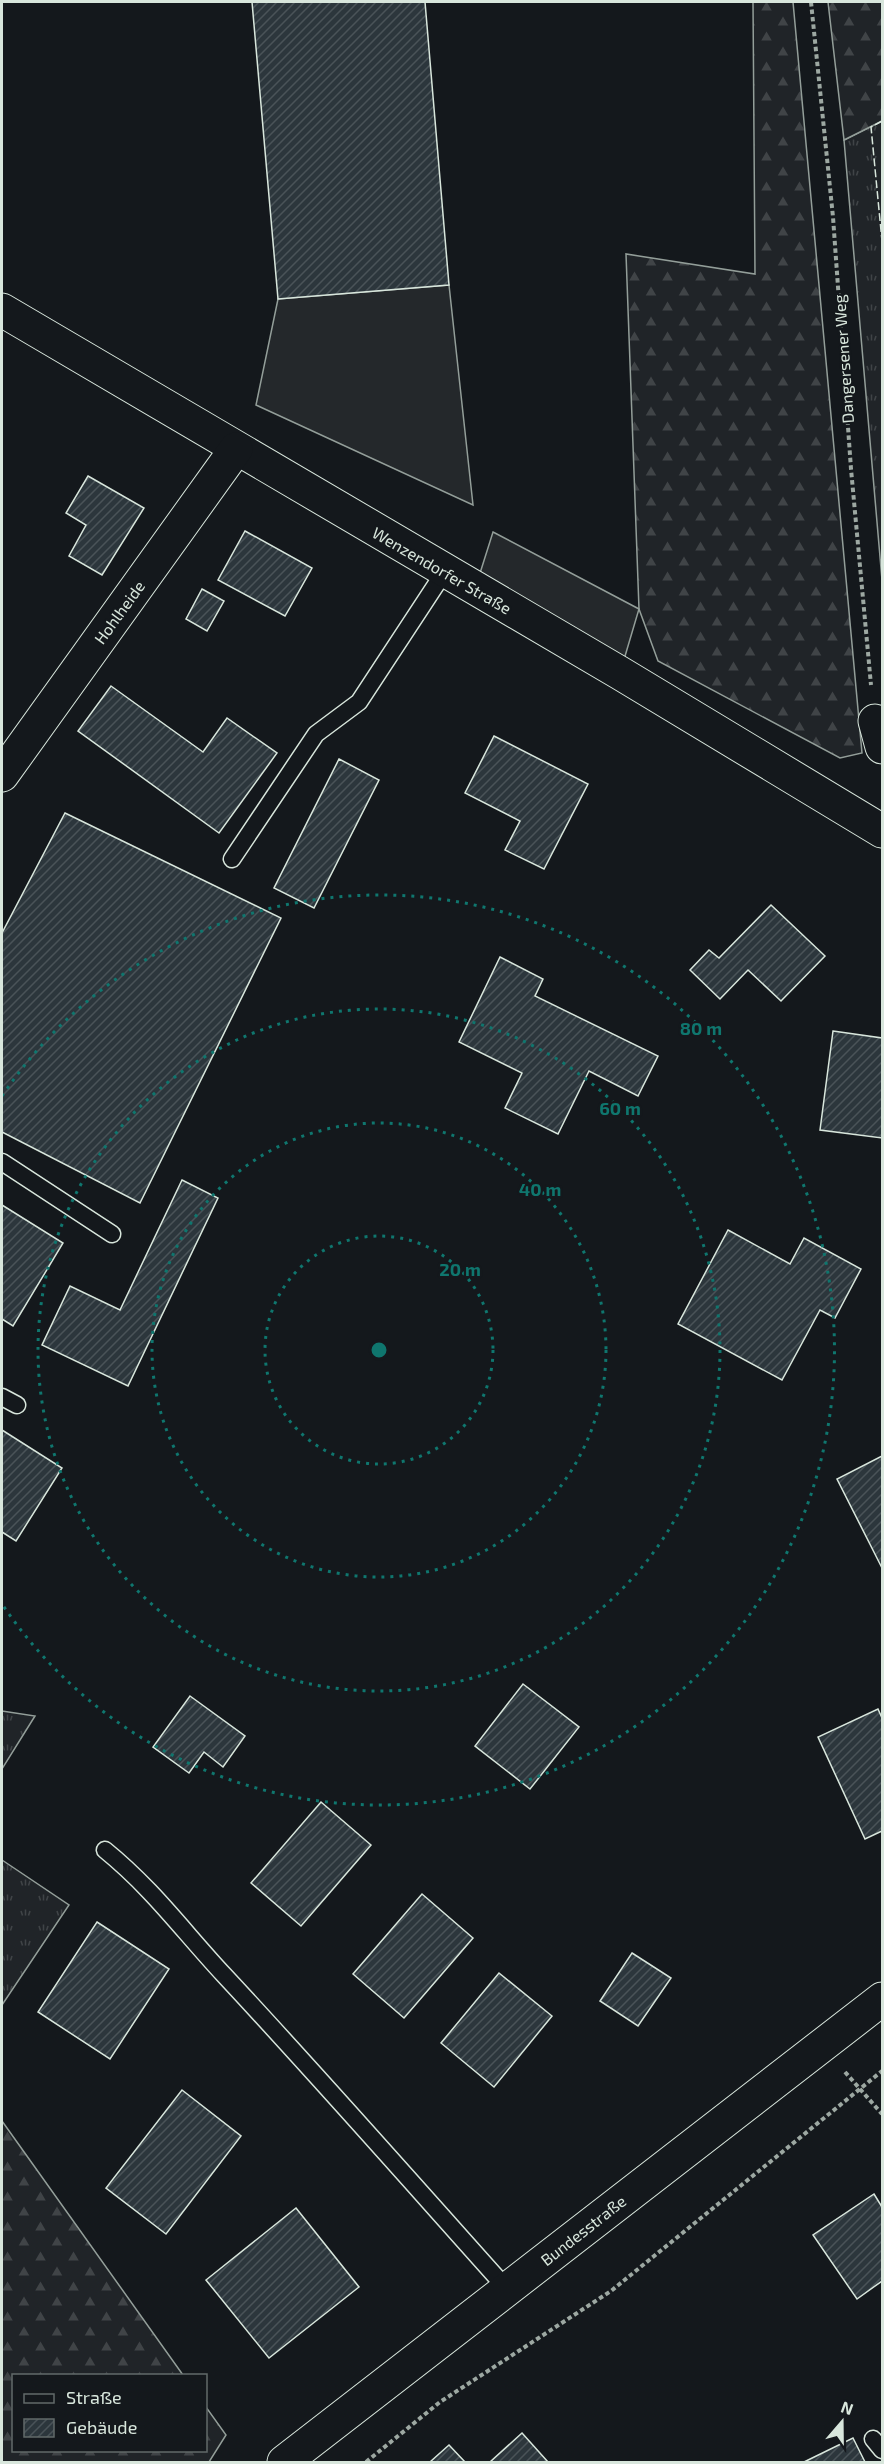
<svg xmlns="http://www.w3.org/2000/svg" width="884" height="2464" viewBox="0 0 884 2464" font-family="'Exo 2',sans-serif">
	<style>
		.grass { fill: url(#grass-tufts); stroke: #939e99; stroke-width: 1.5 }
		.forest { fill: url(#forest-firs); stroke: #939e99; stroke-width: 1.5 }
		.parking { fill: #24282b; stroke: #939e99; stroke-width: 1.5 }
		.building { fill: url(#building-hatch); stroke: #d8e6dc; stroke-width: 1.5 }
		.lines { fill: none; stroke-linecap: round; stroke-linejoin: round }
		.service-casing { stroke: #d8e6dc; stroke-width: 19 }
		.minor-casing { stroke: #d8e6dc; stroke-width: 35 }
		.primary-casing { stroke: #d8e6dc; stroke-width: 35 }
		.path { stroke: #9da8a2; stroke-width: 4; stroke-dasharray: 4.5 3; stroke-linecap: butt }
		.service { stroke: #14181c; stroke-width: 16 }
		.minor { stroke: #14181c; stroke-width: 33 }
		.primary { stroke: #14181c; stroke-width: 33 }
		.fence { stroke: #d8e6dc; stroke-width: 1.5; stroke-dasharray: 8 3; stroke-linecap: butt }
		.ring { fill: none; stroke: #0f766e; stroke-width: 3; stroke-dasharray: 3 6 }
		.labels { text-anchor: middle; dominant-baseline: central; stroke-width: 4.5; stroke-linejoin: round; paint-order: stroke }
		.street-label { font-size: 16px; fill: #d8e6dc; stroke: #14181c }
		.centre { fill: #0f766e; stroke: #14181c; stroke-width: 3 }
		.ring-label { font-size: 18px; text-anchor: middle; font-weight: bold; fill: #0f766e; stroke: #14181c; stroke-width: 4.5; stroke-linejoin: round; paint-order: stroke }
	</style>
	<defs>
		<pattern id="grass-tufts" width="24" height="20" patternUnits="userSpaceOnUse" patternTransform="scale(1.5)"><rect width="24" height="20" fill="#202428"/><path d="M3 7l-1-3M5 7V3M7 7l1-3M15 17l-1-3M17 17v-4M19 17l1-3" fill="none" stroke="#404447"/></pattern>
		<pattern id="forest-firs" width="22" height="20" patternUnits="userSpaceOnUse" patternTransform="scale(1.5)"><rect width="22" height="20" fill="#202428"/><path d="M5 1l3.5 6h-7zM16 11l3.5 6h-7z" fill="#404447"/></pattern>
		<pattern id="building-hatch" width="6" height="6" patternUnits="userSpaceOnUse" patternTransform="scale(1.5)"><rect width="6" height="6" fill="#2c363c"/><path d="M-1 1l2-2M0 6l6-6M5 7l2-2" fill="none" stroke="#4a5358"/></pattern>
	</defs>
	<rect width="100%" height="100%" fill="#14181c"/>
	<g class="grass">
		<polygon points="882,121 882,580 844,140"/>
		<polygon points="2,1711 35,1716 2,1769"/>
		<polygon points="2,1860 69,1905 2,2005"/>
	</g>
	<g class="forest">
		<polygon points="753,2 793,2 862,753 840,758 658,661 639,609 626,254 755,274"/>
		<polygon points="828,2 882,2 882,121 844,140"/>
		<polygon points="2,2121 183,2375 14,2376 14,2450 206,2450 206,2407 226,2435 209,2462 2,2462"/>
	</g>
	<g class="parking">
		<polygon points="449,285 473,505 256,405 278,299"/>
		<polygon points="493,532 639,609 620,673 475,589"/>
	</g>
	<g class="building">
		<polygon points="252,2 425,2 449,285 278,299"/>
		<polygon points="88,476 144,508 102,575 69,556 86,525 66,513"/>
		<polygon points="245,531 312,568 285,616 218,580"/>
		<polygon points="202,589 224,601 207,631 186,619"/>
		<polygon points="111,686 203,752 227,718 277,753 219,833 78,731"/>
		<polygon points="494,736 588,784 544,869 505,850 520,821 465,793"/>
		<polygon points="339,759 379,780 314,908 274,888"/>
		<polygon points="65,813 281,918 140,1203 2,1132 2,933"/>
		<polygon points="771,905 825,956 781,1001 748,970 720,999 690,970 709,950 719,958"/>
		<polygon points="500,957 543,979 535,996 658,1056 638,1096 589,1071 558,1134 505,1108 522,1073 459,1042"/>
		<polygon points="833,1031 882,1038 882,1138 820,1130"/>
		<polygon points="182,1180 218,1198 128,1386 42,1345 70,1286 120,1310"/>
		<polygon points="2,1205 63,1243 13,1326 2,1319"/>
		<polygon points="728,1230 790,1264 804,1238 861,1269 835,1318 820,1310 782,1380 678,1324"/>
		<polygon points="2,1430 62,1468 16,1541 2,1532"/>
		<polygon points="882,1456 882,1568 837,1479"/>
		<polygon points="523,1684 579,1727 530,1789 475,1746"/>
		<polygon points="190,1696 245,1736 223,1767 204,1752 189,1773 153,1747"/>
		<polygon points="878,1709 882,1718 882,1831 865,1839 818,1737"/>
		<polygon points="321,1802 371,1845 301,1926 251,1883"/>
		<polygon points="422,1894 473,1938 404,2018 353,1974"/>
		<polygon points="97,1922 169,1969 110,2059 38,2012"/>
		<polygon points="632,1953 671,1978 638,2026 600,2001"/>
		<polygon points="499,1973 552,2016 494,2087 441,2043"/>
		<polygon points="182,2090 241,2136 166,2234 106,2188"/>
		<polygon points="874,2194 882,2207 882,2281 857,2299 813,2235"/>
		<polygon points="296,2208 359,2287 269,2358 206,2280"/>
		<polygon points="522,2433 548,2462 490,2462"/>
		<polygon points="853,2438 865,2462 804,2462"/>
		<polygon points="449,2445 465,2462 430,2462"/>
	</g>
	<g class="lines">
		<defs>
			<g id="service">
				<polyline points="232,859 316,734 359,702 445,571"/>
				<polyline points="2,1162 112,1234"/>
				<polyline points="2,1397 17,1405"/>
				<path d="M105,1850C153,1889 183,1931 224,1975C320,2078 413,2184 507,2289"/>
				<polyline points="873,2439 882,2450"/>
			</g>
			<g id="minor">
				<polyline points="2,310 620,673 882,831"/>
				<polyline points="875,721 882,747"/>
				<polyline points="2,775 236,449"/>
			</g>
			<polyline id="primary" points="284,2462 882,1999"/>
		</defs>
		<use href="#service" class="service-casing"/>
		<use href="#minor" class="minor-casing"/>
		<use href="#primary" class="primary-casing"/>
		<g class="path">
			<polyline points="811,2 833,217 851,469 871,685"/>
			<polyline points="845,2072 882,2114"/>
			<polyline points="366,2462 440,2402 611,2291 882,2071"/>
		</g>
		<use href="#service" class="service"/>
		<use href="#minor" class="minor"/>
		<use href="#primary" class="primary"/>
		<polyline class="fence" points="882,121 871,127 882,241"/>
	</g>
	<g class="ring">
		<circle cx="379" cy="1350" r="114"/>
		<circle cx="379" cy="1350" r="227"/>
		<circle cx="379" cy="1350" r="341"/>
		<path d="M2 1096A455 455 0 1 1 2 1604"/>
	</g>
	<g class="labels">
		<g class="street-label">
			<text transform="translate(843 359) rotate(-94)">Dangersener Weg</text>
			<text transform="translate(442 570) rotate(30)">Wenzendorfer Straße</text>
			<text transform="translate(119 612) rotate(-54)">Hohlheide</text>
			<text transform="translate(583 2230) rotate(-38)">Bundesstraße</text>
		</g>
	</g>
	<circle cx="379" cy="1350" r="9" class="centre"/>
	<g class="ring-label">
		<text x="701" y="1035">80 m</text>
		<text x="620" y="1115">60 m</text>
		<text x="540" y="1196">40 m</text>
		<text x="460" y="1276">20 m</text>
	</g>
	<rect width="884" height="2464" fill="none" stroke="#d8e6dc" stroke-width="6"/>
	<rect x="12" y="2374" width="195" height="78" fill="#14181c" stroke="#626a69" stroke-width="1.5"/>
	<rect x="24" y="2394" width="30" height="9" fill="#14181c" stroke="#626a69" stroke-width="1.5"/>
	<text x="66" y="2404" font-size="18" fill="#d8e6dc">Straße</text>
	<rect x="24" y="2419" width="30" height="18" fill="url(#building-hatch)" stroke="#626a69" stroke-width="1.5"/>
	<text x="66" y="2434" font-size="18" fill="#d8e6dc">Gebäude</text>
	<g transform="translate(842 2422) rotate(20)" stroke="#14181c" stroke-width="4.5" paint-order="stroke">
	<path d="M0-4.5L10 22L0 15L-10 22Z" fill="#d8e6dc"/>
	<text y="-9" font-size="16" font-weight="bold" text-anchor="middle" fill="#d8e6dc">N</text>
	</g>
</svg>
